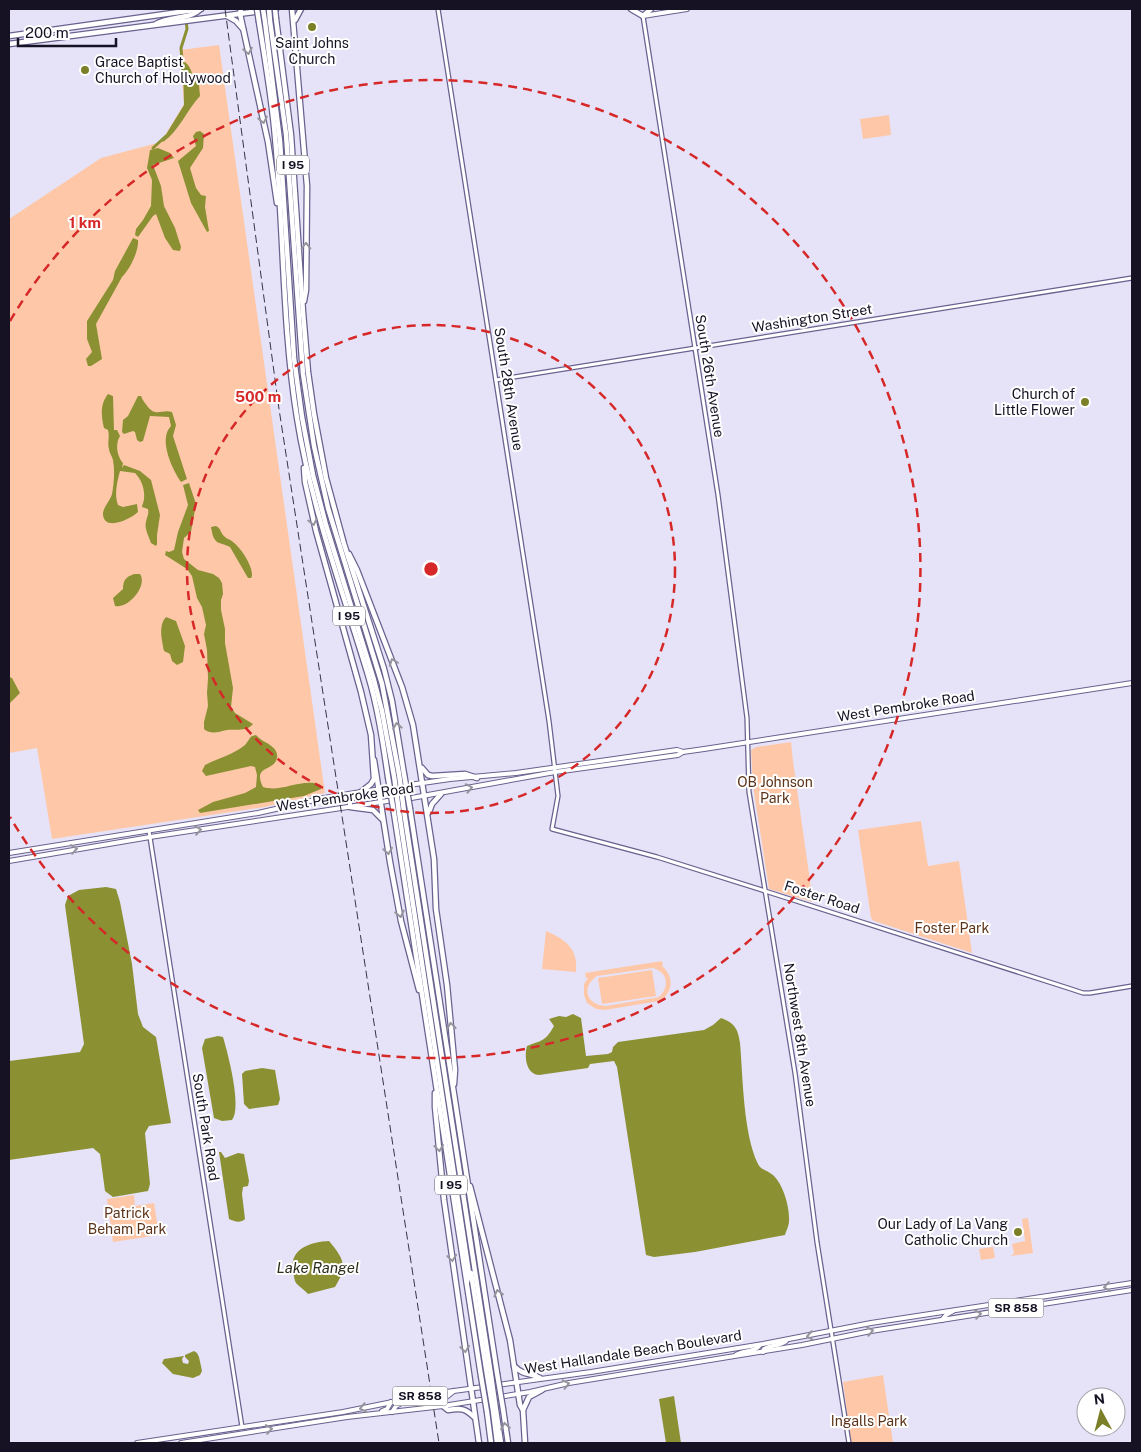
<svg xmlns="http://www.w3.org/2000/svg" width="1141" height="1452" viewBox="0 0 1141 1452" font-family="'Public Sans',sans-serif">
	<style>
		.green { fill: #fec8a8; fill-rule: evenodd }
		.water { fill: #8b9033 }
		.lines { fill: none; stroke-linecap: round; stroke-linejoin: round }
		.canal { stroke: #8b9033; stroke-width: 3 }
		.minor-casing { stroke: #69618e; stroke-width: 5.5 }
		.major-casing { stroke: #69618e; stroke-width: 6 }
		.highway-casing { stroke: #69618e; stroke-width: 7 }
		.minor { stroke: #fff; stroke-width: 3 }
		.major { stroke: #fff; stroke-width: 4 }
		.highway { stroke: #fff; stroke-width: 4.5 }
		.rail { stroke: #383447; stroke-width: 1; stroke-dasharray: 8 4; stroke-linecap: butt }
		.highway-bridge-casing { stroke: #69618e; stroke-width: 7; stroke-linecap: butt }
		.highway-bridge { stroke: #fff; stroke-width: 4.5 }
		.oneway { stroke: #96949c }
		.ring { fill: none; stroke: #d62828; stroke-width: 2.5; stroke-dasharray: 9 6 }
		.poi-dot { fill: #7b7f28; stroke: #fff; stroke-width: 2 }
		.labels { text-anchor: middle; dominant-baseline: central; stroke-width: 4; stroke-linejoin: round; paint-order: stroke }
		.shield { fill: #fff; stroke: #5c5966; stroke-width: 1 }
		.shield-label { font-size: 12px; font-weight: bold; fill: #161224 }
		.poi-label { font-size: 14px; fill: #161224; stroke: #fff; text-anchor: end }
		.street-label { font-size: 14px; fill: #161224; stroke: #fff }
		.park-label { font-size: 14px; fill: #5b3319; stroke: #fff }
		.water-label { font-size: 15px; font-style: italic; fill: #2d2e1a; stroke: #fff }
		.centre { fill: #d62828; stroke: #fff; stroke-width: 2.5 }
		.ring-label { font-size: 15px; text-anchor: middle; font-weight: bold; fill: #d62828; stroke: #fff; stroke-width: 4; stroke-linejoin: round; paint-order: stroke }
	</style>
	<rect width="100%" height="100%" fill="#e6e3f8"/>
	<g class="green">
		<polygon points="219,45 325,793 265,807 52,839 37,748 9,753 9,219 101,158 161,142 184,104 180,50"/>
		<polygon points="889,115 891,135 863,139 860,119"/>
		<polygon points="791,742 793,761 813,902 769,889 753,786 751,750 756,747"/>
		<polygon points="921,821 928,866 959,861 972,953 874,921 871,918 858,830"/>
		<path d="M546,931C566,940 578,948 576,972L542,969Z"/>
		<path d="M662,961L663,965L662,966C674,976 674,993 659,1001L605,1010L596,1009L587,1003L584,995V984L588,978H586L585,973ZM653,968C668,972 670,987 659,997L606,1006C586,1005 581,987 597,976Z"/>
		<polygon points="652,970 656,996 602,1004 598,978"/>
		<polygon points="134,1195 135,1206 154,1203 159,1235 113,1242 107,1199"/>
		<polygon points="1028,1218 1033,1253 1011,1256 1014,1253 1012,1244 1025,1241 1022,1219"/>
		<polygon points="993,1247 995,1258 981,1260 979,1249"/>
		<polygon points="883,1375 893,1443 851,1443 843,1382"/>
	</g>
	<g class="water">
		<path d="M185,62C193,68 191,78 199,85L200,96C187,110 179,131 163,142L162,141L184,105L183,63Z"/>
		<polygon points="200,131 204,134 203,148 190,168 196,188 201,195 206,196 205,207 209,231 207,232 191,203 178,161 196,146 193,136 196,132"/>
		<polygon points="158,148 170,153 174,158 153,165 161,186 164,206 175,228 181,247 180,251 173,250 165,238 156,214 153,216 138,237 135,235 136,229 143,220 151,206 152,180 147,168 150,150"/>
		<path d="M133,238L138,240C139,251 130,269 122,277L96,324L102,359L91,366H88L86,359L92,352L87,339V321L113,280L115,271Z"/>
		<path d="M108,394L113,396L114,430H117L120,436C115,444 117,456 123,463L122,468L124,465L140,471L151,480L160,515L157,535V544L156,546L151,543C149,537 144,528 146,522C147,516 149,515 148,509L142,507V506C147,495 143,481 135,473L120,471C117,483 114,494 118,505L123,507L137,504L138,512C132,518 105,532 103,515C102,509 110,501 112,494C114,483 115,471 113,460C112,456 109,452 109,449C107,442 110,438 108,430L104,428C101,416 100,404 108,394Z"/>
		<path d="M138,396H141C143,401 145,403 148,407C156,417 162,409 172,412L176,425L173,436L187,479L181,482C172,469 158,439 171,426L169,417L150,416L143,441L140,442L137,440L135,432L133,431L124,434L122,432L123,420L128,416Z"/>
		<path d="M189,483L196,504L191,532L184,538L182,552L184,559L189,563L198,570L213,574L219,578L222,583L223,594L221,600V610L225,629V643L233,688L231,707L235,713L253,724C246,732 236,729 227,730C218,732 211,735 204,729V722L208,706L207,693L208,678L207,650L204,634L206,625L202,607L197,598L192,576L187,569L165,555L166,551L169,552L174,550L178,532L188,505L183,485Z"/>
		<path d="M216,526C221,529 220,531 223,535C226,539 230,539 233,542C241,548 253,566 252,576L251,578H248L230,547C218,541 214,546 211,527Z"/>
		<path d="M134,574H140C148,585 129,609 115,606L113,598L123,589C123,580 126,577 134,574Z"/>
		<path d="M166,617L176,621L185,646L183,662L177,665L172,661L170,654L164,651C162,640 158,626 166,617Z"/>
		<polygon points="9,677 12,678 20,693 9,704"/>
		<path d="M256,735C262,743 279,745 277,758C274,772 252,765 263,787C282,793 302,777 321,785V789L304,796L200,813L198,810L213,802L245,793L256,787L257,775L255,767L251,766L206,776L202,771L205,765C218,758 233,755 245,745C248,742 249,738 252,736Z"/>
		<polygon points="106,887 116,889 120,902 132,964 138,1014 143,1027 156,1037 171,1123 149,1126 145,1133 150,1184 148,1191 113,1197 105,1191 100,1154 93,1148 9,1160 9,1061 80,1052 84,1044 65,905 68,896 79,890"/>
		<path d="M573,1014L581,1018L586,1056L608,1054L612,1052L613,1047L618,1042L704,1030L713,1025L721,1018C735,1023 738,1029 740,1043C743,1077 743,1133 758,1164C761,1170 767,1170 773,1175C783,1184 790,1207 789,1221C789,1226 786,1231 785,1235L695,1252L654,1257L646,1255L617,1067L614,1061L590,1064L588,1068L539,1075C526,1074 524,1057 527,1046C542,1040 545,1042 554,1026L549,1019L559,1016L566,1017Z"/>
		<path d="M218,1036L223,1037C228,1054 242,1107 232,1120L222,1121L214,1118L202,1048L205,1039Z"/>
		<polygon points="262,1068 275,1070 280,1099 278,1105 249,1109 244,1104 242,1074 245,1071"/>
		<path d="M219,1152H221L225,1158L238,1153L244,1154L249,1181L248,1186L243,1187L242,1194L245,1219C240,1224 234,1221 229,1219Z"/>
		<path d="M329,1241C344,1259 348,1266 335,1287L308,1294C305,1290 299,1287 296,1283C294,1280 294,1275 293,1271C289,1249 310,1242 329,1241Z"/>
		<polygon points="194,1351 197,1353 199,1357 202,1371 200,1375 193,1378 173,1374 162,1363 164,1359 184,1356 182,1359 183,1363 188,1364 189,1361 185,1357 185,1355"/>
		<polygon points="674,1396 681,1443 666,1443 659,1399"/>
	</g>
	<g class="lines">
		<g class="canal">
			<polyline points="184,84 181,48 187,29 186,19"/>
			<polyline points="153,148 166,136"/>
		</g>
		<defs>
			<g id="minor">
				<polyline points="438,9 549,721 558,796 552,829 657,857 765,891 1071,989 1083,993 1090,993 1132,986"/>
				<polyline points="643,16 718,495 747,718 749,792 795,1073 817,1242 849,1443"/>
				<polyline points="496,380 1132,278"/>
				<polyline points="149,831 242,1427"/>
			</g>
			<g id="major">
				<polyline points="643,16 687,9"/>
				<polyline points="406,799 555,772 678,755 683,752"/>
				<polyline points="350,807 350,799 377,791"/>
				<polyline points="9,853 258,813 324,798 361,792 450,779 516,773 677,750 683,752 704,749 1132,683"/>
				<polyline points="9,861 150,837 394,800"/>
				<polyline points="942,1320 946,1315 953,1311"/>
				<path d="M763,1352L764,1349C771,1345 779,1346 786,1341"/>
				<path d="M736,1355C743,1350 755,1353 760,1345"/>
				<polyline points="443,1406 445,1398 454,1391"/>
				<polyline points="382,1411 387,1409 391,1402"/>
				<polyline points="392,1412 396,1406 405,1401"/>
				<polyline points="137,1443 343,1412 432,1394 591,1372 763,1344 871,1323 1132,1283"/>
				<polyline points="181,1443 347,1417 443,1406 530,1392 569,1383 802,1345 871,1331 1132,1290"/>
			</g>
			<g id="highway">
				<polyline points="241,9 240,14 268,142 277,203"/>
				<polyline points="292,9 307,186 306,290 304,301"/>
				<polyline points="631,9 643,16 651,9"/>
				<polyline points="227,16 236,21 243,29"/>
				<polyline points="276,19 291,135 303,312 308,372 314,414 326,478 344,544 384,669 392,701 404,774"/>
				<polyline points="295,20 301,9"/>
				<polyline points="270,21 286,134 303,374 314,446 328,508 382,684 399,774"/>
				<path d="M259,22C265,60 272,99 275,137C284,231 282,325 297,418C311,506 342,589 368,675C378,708 383,743 388,777"/>
				<polyline points="265,22 280,141 294,358 302,417 313,475 326,525 374,680 382,711 394,776"/>
				<path d="M156,24C169,16 193,19 200,9"/>
				<polyline points="9,36 201,9"/>
				<polyline points="9,44 276,9"/>
				<polyline points="304,468 305,482 316,531 361,692 371,735 374,779 371,784 361,792"/>
				<polyline points="349,554 357,570 402,687 413,725 434,859 436,909 447,985 455,1070 454,1084"/>
				<polyline points="374,760 390,862 401,921 419,990"/>
				<polyline points="422,768 428,775 432,776 465,774 477,778"/>
				<polyline points="350,807 373,810 382,819"/>
				<polyline points="410,809 497,1373"/>
				<polyline points="404,811 491,1375"/>
				<polyline points="399,812 469,1273 467,1282"/>
				<polyline points="429,812 432,804 441,794"/>
				<polyline points="394,813 481,1376"/>
				<polyline points="435,1093 435,1107 444,1200 479,1443"/>
				<polyline points="470,1186 510,1340 520,1405 523,1410 525,1443"/>
				<polyline points="471,1273 487,1375"/>
				<path d="M514,1366C524,1376 529,1372 540,1378"/>
				<path d="M443,1406L448,1410C460,1408 465,1408 474,1417"/>
				<polyline points="503,1409 508,1443"/>
				<polyline points="496,1410 501,1443"/>
				<polyline points="523,1410 529,1397 542,1390"/>
				<polyline points="493,1411 497,1443"/>
				<polyline points="487,1412 491,1443"/>
			</g>
		</defs>
		<use href="#minor" class="minor-casing"/>
		<use href="#major" class="major-casing"/>
		<use href="#highway" class="highway-casing"/>
		<use href="#minor" class="minor"/>
		<use href="#major" class="major"/>
		<use href="#highway" class="highway"/>
		<polyline class="rail" points="225,9 279,409 439,1443"/>
		<defs>
			<g id="highway-bridge">
				<polyline points="257,9 259,22"/>
				<polyline points="263,9 265,22"/>
				<polyline points="269,9 270,21"/>
				<polyline points="275,9 276,19"/>
				<polyline points="399,774 404,811"/>
				<polyline points="404,774 410,809"/>
				<polyline points="394,776 399,812"/>
				<polyline points="388,777 394,813"/>
				<polyline points="497,1373 503,1409"/>
				<polyline points="487,1375 493,1411"/>
				<polyline points="491,1375 496,1410"/>
				<polyline points="481,1376 487,1412"/>
			</g>
		</defs>
		<use href="#highway-bridge" class="highway-bridge-casing"/>
		<use href="#highway-bridge" class="highway-bridge"/>
	</g>
	<defs><path id="oneway-chevron" d="M-2-3.5L2.5 0L-2 3.5" fill="none" stroke-width="1.6" stroke-linecap="round" stroke-linejoin="round" transform="scale(1.25)"/></defs>
	<g class="oneway">
		<use href="#oneway-chevron" transform="translate(248 51) rotate(79)"/>
		<use href="#oneway-chevron" transform="translate(263 120) rotate(78)"/>
		<use href="#oneway-chevron" transform="translate(306 246) rotate(-90)"/>
		<use href="#oneway-chevron" transform="translate(313 522) rotate(77)"/>
		<use href="#oneway-chevron" transform="translate(393 662) rotate(-111)"/>
		<use href="#oneway-chevron" transform="translate(397 726) rotate(-100)"/>
		<use href="#oneway-chevron" transform="translate(469 788) rotate(-11)"/>
		<use href="#oneway-chevron" transform="translate(198 830) rotate(-8)"/>
		<use href="#oneway-chevron" transform="translate(74 849) rotate(-9)"/>
		<use href="#oneway-chevron" transform="translate(388 851) rotate(81)"/>
		<use href="#oneway-chevron" transform="translate(400 914) rotate(78)"/>
		<use href="#oneway-chevron" transform="translate(451 1026) rotate(-96)"/>
		<use href="#oneway-chevron" transform="translate(439 1148) rotate(84)"/>
		<use href="#oneway-chevron" transform="translate(452 1258) rotate(82)"/>
		<use href="#oneway-chevron" transform="translate(1107 1287) rotate(171)"/>
		<use href="#oneway-chevron" transform="translate(498 1293) rotate(-104)"/>
		<use href="#oneway-chevron" transform="translate(978 1314) rotate(-9)"/>
		<use href="#oneway-chevron" transform="translate(870 1331) rotate(-11)"/>
		<use href="#oneway-chevron" transform="translate(810 1336) rotate(170)"/>
		<use href="#oneway-chevron" transform="translate(465 1349) rotate(82)"/>
		<use href="#oneway-chevron" transform="translate(566 1384) rotate(-13)"/>
		<use href="#oneway-chevron" transform="translate(363 1408) rotate(169)"/>
		<use href="#oneway-chevron" transform="translate(505 1426) rotate(-99)"/>
		<use href="#oneway-chevron" transform="translate(269 1429) rotate(-9)"/>
	</g>
	<g class="ring">
		<circle cx="431" cy="569" r="244"/>
		<path d="M10 321A489 489 0 1 1 10 817"/>
	</g>
	<g class="poi-dot">
		<circle cx="312" cy="27" r="5"/>
		<circle cx="85" cy="70" r="5"/>
		<circle cx="1085" cy="402" r="5"/>
		<circle cx="1018" cy="1232" r="5"/>
	</g>
	<g class="labels">
		<g class="shield">
			<rect x="277" y="155.5" width="32" height="19" rx="4"/>
			<rect x="333" y="606.5" width="32" height="19" rx="4"/>
			<rect x="435" y="1175.5" width="32" height="19" rx="4"/>
			<rect x="988.5" y="1298.5" width="55" height="19" rx="4"/>
			<rect x="392.5" y="1386.5" width="55" height="19" rx="4"/>
		</g>
		<g class="shield-label">
			<text x="293" y="165">I 95</text>
			<text x="349" y="616">I 95</text>
			<text x="451" y="1185">I 95</text>
			<text x="1016" y="1308">SR 858</text>
			<text x="420" y="1396">SR 858</text>
		</g>
		<g class="poi-label">
			<text x="312" y="43" text-anchor="middle">Saint Johns<tspan x="312" dy="16">Church</tspan></text>
			<text x="95" y="62" text-anchor="start">Grace Baptist<tspan x="95" dy="16">Church of Hollywood</tspan></text>
			<text x="1075" y="394">Church of<tspan x="1075" dy="16">Little Flower</tspan></text>
			<text x="1008" y="1224">Our Lady of La Vang<tspan x="1008" dy="16">Catholic Church</tspan></text>
		</g>
		<g class="street-label">
			<text transform="translate(812 318) rotate(-9)">Washington Street</text>
			<text transform="translate(710 376) rotate(81)">South 26th Avenue</text>
			<text transform="translate(509 389) rotate(81)">South 28th Avenue</text>
			<text transform="translate(906 706) rotate(-9)">West Pembroke Road</text>
			<text transform="translate(345 797) rotate(-8)">West Pembroke Road</text>
			<text transform="translate(822 897) rotate(18)">Foster Road</text>
			<text transform="translate(800 1035) rotate(81)">Northwest 8th Avenue</text>
			<text transform="translate(206 1127) rotate(81)">South Park Road</text>
			<text transform="translate(633 1352) rotate(-9)">West Hallandale Beach Boulevard</text>
		</g>
		<g class="park-label">
			<text x="775" y="782">OB Johnson<tspan x="775" dy="16">Park</tspan></text>
			<text x="952" y="928">Foster Park</text>
			<text x="127" y="1213">Patrick<tspan x="127" dy="16">Beham Park</tspan></text>
			<text x="869" y="1421">Ingalls Park</text>
		</g>
		<g class="water-label">
			<text x="318" y="1267">Lake Rangel</text>
		</g>
	</g>
	<circle cx="431" cy="569" r="8" class="centre"/>
	<g class="ring-label">
		<text x="85" y="228">1 km</text>
		<text x="258" y="402">500 m</text>
	</g>
	<rect width="1141" height="1452" fill="none" stroke="#161224" stroke-width="20"/>
	<g transform="translate(1101 1412) rotate(353)"><circle r="24" fill="#ffffff" stroke="#a2a0a7"/>
	<path d="M0-4L9 19L0 12L-9 19Z" fill="#7b7f28"/>
	<text y="-8" font-size="14" font-weight="bold" text-anchor="middle" fill="#161224">N</text>
	</g>
	<path d="M18 38v8h98v-8" fill="none" stroke="#161224" stroke-width="2.5"/>
	<text x="25" y="38" font-size="15" fill="#161224" stroke="#ffffff" stroke-width="4" paint-order="stroke">200 m</text>
</svg>
